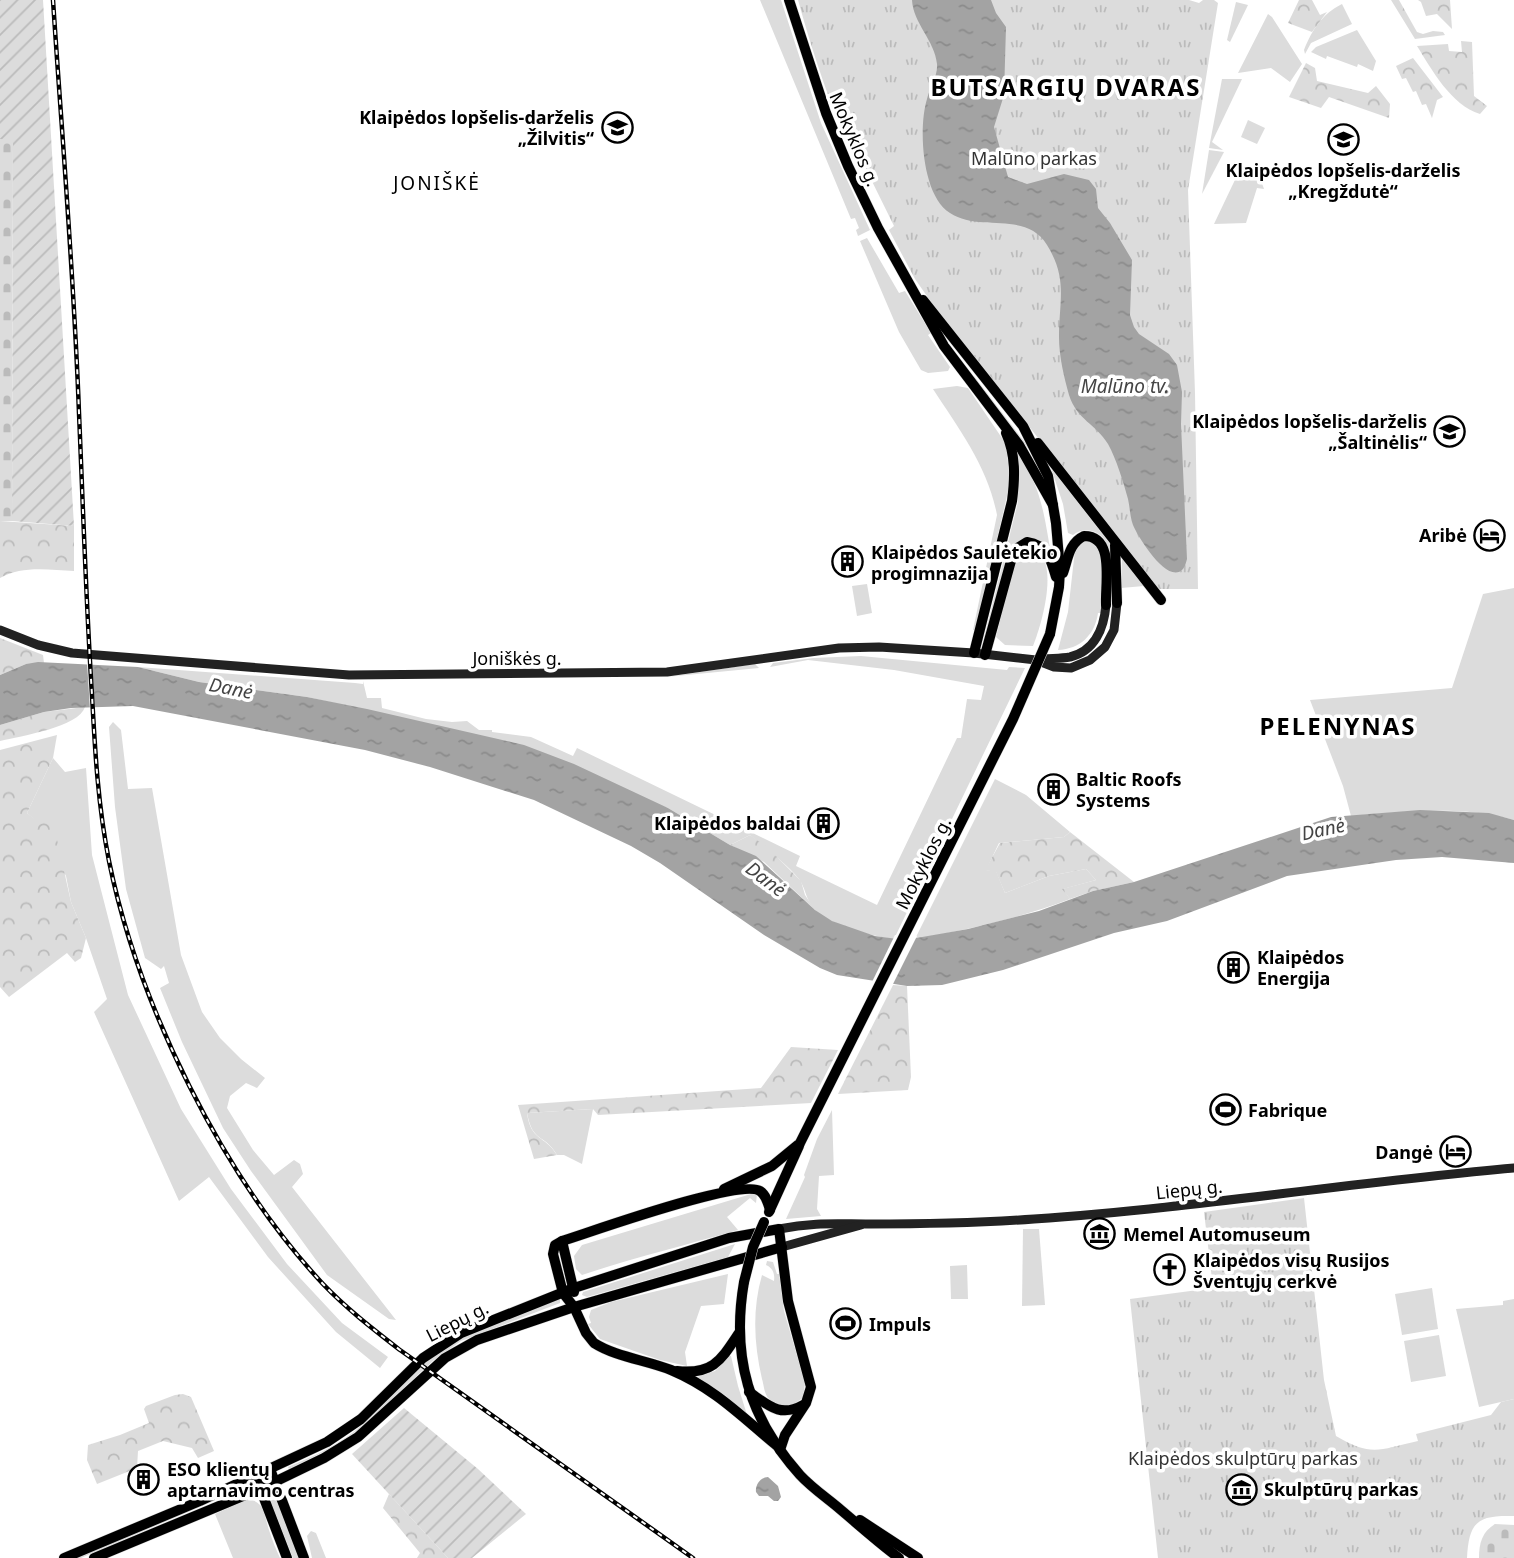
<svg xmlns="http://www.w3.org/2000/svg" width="1514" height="1558" viewBox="0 0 1514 1558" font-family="'Noto Sans',sans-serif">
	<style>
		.grass { fill: #dcdcdc }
		.forest { fill: url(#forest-crowns) }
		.cemetery { fill: url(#cemetery-stones) }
		.park { fill: url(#park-tufts) }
		.garden { fill: url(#garden-furrows) }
		.water { fill: url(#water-ripples) }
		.pier { fill: #fff }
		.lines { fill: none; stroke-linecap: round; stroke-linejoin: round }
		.primary-casing { stroke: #dbdbdb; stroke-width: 11 }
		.secondary { stroke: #222; stroke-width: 9 }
		.primary { stroke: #000; stroke-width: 10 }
		.rail-casing { stroke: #000; stroke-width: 4.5 }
		.rail { stroke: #fff; stroke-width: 2; stroke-dasharray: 5; stroke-linecap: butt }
		.primary-bridge-casing { stroke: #dbdbdb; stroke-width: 11; stroke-linecap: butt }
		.primary-bridge { stroke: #000; stroke-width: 10 }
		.labels { text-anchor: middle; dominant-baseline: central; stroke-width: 7; stroke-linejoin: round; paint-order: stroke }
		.poi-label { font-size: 18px; font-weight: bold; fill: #000; stroke: #fff; text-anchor: start }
		.street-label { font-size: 18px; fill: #000; stroke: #fff }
		.park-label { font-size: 18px; fill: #333; stroke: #fff }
		.neighbourhood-label { font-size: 19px; letter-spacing: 2px; fill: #000; stroke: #fff }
		.water-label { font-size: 19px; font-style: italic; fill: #444; stroke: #fff }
		.district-label { font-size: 24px; font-weight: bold; letter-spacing: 2px; fill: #000; stroke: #fff }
	</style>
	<defs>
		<pattern id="forest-crowns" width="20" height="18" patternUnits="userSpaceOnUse" patternTransform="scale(1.75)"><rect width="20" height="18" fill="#dcdcdc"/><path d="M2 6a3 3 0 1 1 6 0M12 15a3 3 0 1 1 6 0" fill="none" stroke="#bbb"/></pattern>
		<pattern id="cemetery-stones" width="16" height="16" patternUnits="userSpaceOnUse" patternTransform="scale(1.75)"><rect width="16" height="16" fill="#dcdcdc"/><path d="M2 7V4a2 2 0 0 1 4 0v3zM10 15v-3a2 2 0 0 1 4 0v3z" fill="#bbb"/></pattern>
		<pattern id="park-tufts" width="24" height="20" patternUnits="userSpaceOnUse" patternTransform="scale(1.75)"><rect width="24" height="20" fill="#dcdcdc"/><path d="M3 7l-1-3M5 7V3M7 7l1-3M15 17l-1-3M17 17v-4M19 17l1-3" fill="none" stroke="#bbb"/></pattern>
		<pattern id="garden-furrows" width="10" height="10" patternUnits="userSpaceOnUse" patternTransform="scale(1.75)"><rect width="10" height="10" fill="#dcdcdc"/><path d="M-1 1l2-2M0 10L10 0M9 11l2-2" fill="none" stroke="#bbb"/></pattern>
		<pattern id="water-ripples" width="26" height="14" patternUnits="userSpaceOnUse" patternTransform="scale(1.75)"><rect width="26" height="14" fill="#a3a3a3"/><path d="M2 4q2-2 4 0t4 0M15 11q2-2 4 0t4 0" fill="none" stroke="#8b8b8b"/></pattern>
	</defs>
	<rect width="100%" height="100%" fill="#fff"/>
	<g class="grass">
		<polygon points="760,0 781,0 821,123 870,230 858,236 856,230 859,228 855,218 851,219"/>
		<polygon points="1236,2 1248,5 1230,42 1227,40"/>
		<path d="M1342,4L1352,24L1311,43L1305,54L1304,50C1312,30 1322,14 1342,4Z"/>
		<polygon points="1268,14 1272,17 1302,64 1290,82 1271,68 1238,73"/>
		<polygon points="1357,30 1376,61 1373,71 1358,64 1357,67 1327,56 1326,59 1311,52 1316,47"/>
		<polygon points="1222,79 1242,79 1212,142 1223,150 1209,148"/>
		<polygon points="1248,120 1265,128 1257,144 1241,137"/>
		<polygon points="1209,150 1224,152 1202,194"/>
		<path d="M1243,163C1253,168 1261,178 1264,189L1257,188L1246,223L1214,224Z"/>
		<polygon points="867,238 899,293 905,291 931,333 928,335 950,367 948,371 928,373 921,370 899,332 860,241"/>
		<polygon points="974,376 1036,457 1049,493 1030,451 973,379"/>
		<path d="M957,386L968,388L1006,444L1010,483L976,629L973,630L997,515C988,467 959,429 933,389Z"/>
		<path d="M1018,451C1040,488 1043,507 1050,548C1036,534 1026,539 1011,548L986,638H984L1018,502Z"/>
		<path d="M1051,468L1111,545L1112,590H1109C1110,571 1116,542 1095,532C1087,529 1079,530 1073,535L1068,533L1063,504Z"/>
		<path d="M1084,539L1097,542L1102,560L1101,613H1098C1095,635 1080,649 1058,650L1068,612L1075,550Z"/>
		<path d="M1030,547C1062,556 1042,623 1033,646L1005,645L996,637L1015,556L1021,549Z"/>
		<polygon points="1122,559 1123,560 1144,586 1121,588"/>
		<polygon points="867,584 872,613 857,616 852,586"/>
		<path d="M1514,588V820C1461,805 1405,812 1351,816L1343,786L1310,700L1452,688L1483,594Z"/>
		<path d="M861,656L1007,670L1009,667L1025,668L894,939C871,936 828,925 813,908C806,899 805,887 799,879C786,863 766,849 750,835L730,845L668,808L421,722L307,697L199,682L138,667L355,683L363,684V681L367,698H381L382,708L426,719L452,722L467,721L479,730H492V732L531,737L573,756L577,748L800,856L796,866L877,905L957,738H961L967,699L981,700L984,686L894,670L808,660L770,667L773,663L813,658Z"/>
		<polygon points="755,664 759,668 666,677"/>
		<polygon points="113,722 121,730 128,789 152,788 181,955 202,1012 220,1038 241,1059 265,1078 257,1088 246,1083 230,1096 227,1108 253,1150 274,1175 294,1160 300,1164 303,1174 292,1187 396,1320 389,1319 327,1275 251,1171 223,1128 182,1042 160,988 169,983 164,966 161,969 145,958 126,889 115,807 109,727"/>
		<polygon points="53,758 65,772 86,768 92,855 128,995 181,1109 231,1189 287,1264 342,1323 388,1357 380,1368 336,1332 268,1257 209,1177 179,1201 94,1012 107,999 86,938 71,902 66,876 35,820 27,813"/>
		<path d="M995,779L1026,795L1070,832L1064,837L999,843L986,870L996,871L1005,893L1049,876L1086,869L1096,880L1063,889L1070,899C1020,918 968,930 915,939Z"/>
		<path d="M593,1109L582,1164L564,1155H557C543,1132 533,1144 527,1113Z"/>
		<polygon points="832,1110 834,1175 819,1176 817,1209 821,1216 786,1219 805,1177 804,1175 817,1139"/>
		<path d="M751,1194H757L756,1203L750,1198L727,1217L738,1230C686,1245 633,1258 582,1275L576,1269L574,1256L582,1245Z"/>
		<polygon points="1023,1229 1039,1229 1045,1305 1022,1306"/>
		<polygon points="735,1244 728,1257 587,1297 582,1295 583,1292"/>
		<path d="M767,1261L773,1262L777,1274H779L784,1311L805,1383L803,1398L789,1407C782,1405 774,1405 769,1399C764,1394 764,1385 762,1379C754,1344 752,1310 762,1275L774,1281C775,1274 773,1268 766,1265Z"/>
		<polygon points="967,1265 968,1299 951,1299 950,1266"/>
		<polygon points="728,1274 724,1304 701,1306 685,1352 687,1366 660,1360 600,1339 588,1324 591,1323 589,1317 591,1310 611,1302"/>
		<polygon points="1432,1288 1438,1329 1402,1335 1395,1294"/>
		<path d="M558,1299L560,1300V1303L461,1341L434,1360L361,1428L333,1447L289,1469L288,1467C314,1456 341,1444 362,1425C391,1400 413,1368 444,1347C478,1325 521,1314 558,1299Z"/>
		<polygon points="1514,1299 1514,1399 1479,1407 1456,1309 1503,1305 1503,1301"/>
		<polygon points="1439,1335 1446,1376 1411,1382 1404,1341"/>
		<polygon points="729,1356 731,1356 738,1386 748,1418 726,1396 697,1377 715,1371"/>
		<polygon points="244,1485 248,1486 81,1558 75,1558"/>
		<polygon points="270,1492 274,1494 299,1558 293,1558 268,1495"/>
		<path d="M248,1499C266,1502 264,1516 269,1530C272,1540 276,1549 280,1558H233L215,1514Z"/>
		<polygon points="311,1531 316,1533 326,1558 312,1558 307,1536"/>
	</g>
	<g class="forest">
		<polygon points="1299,0 1312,0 1320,15 1327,12 1312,32 1288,23"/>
		<polygon points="1391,0 1399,0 1417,32 1423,34 1433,31 1443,32 1445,35 1415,39"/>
		<polygon points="1418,0 1450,0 1452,29 1437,14 1426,16 1421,2"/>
		<path d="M1461,41L1472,42L1474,96L1487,106L1480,114C1451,105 1432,70 1417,46L1448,44L1449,51L1462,52Z"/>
		<polygon points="1413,58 1443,97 1437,100 1432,118 1426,104 1422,105 1416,91 1413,92 1406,78 1402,79 1396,66"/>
		<polygon points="1306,63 1315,68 1317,81 1368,93 1376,86 1390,104 1389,118 1329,97 1321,108 1289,97"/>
		<path d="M0,521L74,526V571C50,570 22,565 0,578Z"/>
		<polygon points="0,638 43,655 44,663 26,664 0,675"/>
		<path d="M85,707C79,727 21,736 0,741V725L44,712Z"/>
		<polygon points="57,735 53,758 27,813 36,820 48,816 54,826 71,902 86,938 81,958 75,962 67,953 9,997 0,987 0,750"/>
		<polygon points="1070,832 1134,882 1093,891 1070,899 1062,889 1096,880 1086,869 1049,876 1005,893 996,872 985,870 1000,843 1064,837"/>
		<polygon points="750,835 767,847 801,881 805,895 815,910 764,862 730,845"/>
		<polygon points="893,985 907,986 911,1077 908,1090 838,1094"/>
		<path d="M791,1047L838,1050L811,1103L598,1115L593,1109L527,1113C531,1142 544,1134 557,1155L534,1159L518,1105L761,1088Z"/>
		<polygon points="183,1394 191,1397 214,1451 198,1458 192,1448 163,1441 138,1451 137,1468 97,1484 87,1460 88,1445 120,1435 149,1423 144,1409 146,1406 175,1395"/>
		<polygon points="389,1494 448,1558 417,1558 420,1553 383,1508"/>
	</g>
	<g class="cemetery">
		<polygon points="0,139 13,139 12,521 0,521"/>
		<path d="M1495,1524L1514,1525V1558H1479C1479,1543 1482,1532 1495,1524Z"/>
	</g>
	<g class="park">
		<path d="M798,0H1189L1199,3L1203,0H1214L1218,3L1188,190L1195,393L1198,589H1160L1156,587L936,309L915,279L889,230L894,226L861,159L855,162C832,110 813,55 798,0Z"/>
		<path d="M1304,1198L1324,1380L1336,1436C1372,1457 1378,1450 1418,1441L1416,1434L1491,1415L1501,1402L1514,1399V1516C1478,1515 1469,1521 1467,1558H1158L1130,1299L1213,1288L1204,1212Z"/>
	</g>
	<g class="garden">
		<polygon points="0,0 43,0 74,526 12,521 13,140 0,139"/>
		<polygon points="404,1408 478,1469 526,1514 472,1558 448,1558 352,1454"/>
	</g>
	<g class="water">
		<path d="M912,0H991L996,13L1006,27L1004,95L994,127L1008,177L1027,184L1064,174L1089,180L1096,189L1098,208L1110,223L1132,260L1130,315L1134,327L1139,334L1169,354L1177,365L1182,392L1181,424L1187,559C1186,563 1185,566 1183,569C1168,586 1138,537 1133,525C1130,517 1130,508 1128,499C1124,484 1116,458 1108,444C1096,424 1077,420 1069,395C1064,377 1059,356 1059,337C1059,300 1068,279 1047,245C1026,210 980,233 950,213C922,196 918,128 927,99C930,87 938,76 937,64C935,41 913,23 912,0Z"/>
		<polygon points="38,662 138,667 199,682 307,697 367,709 524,745 574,764 668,808 730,845 756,856 815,910 832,921 875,936 905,940 968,929 1039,911 1093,891 1134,882 1331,817 1420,810 1489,813 1514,820 1514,863 1442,857 1396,860 1287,876 1167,921 1114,933 1003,970 942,985 907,986 837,975 820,968 764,935 660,863 631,846 534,800 430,767 365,750 133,706 71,708 44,712 0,725 0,675 26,664"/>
		<path d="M768,1477L778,1486L781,1497L778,1501H774L768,1496H759L756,1492C755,1485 761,1477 768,1477Z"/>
	</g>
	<g class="pier">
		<polygon points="87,662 92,662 95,710 90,710"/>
		<polygon points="895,935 917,936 891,988 871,984"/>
	</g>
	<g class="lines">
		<defs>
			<g id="primary">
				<polyline points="789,0 826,113 848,166 878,228 944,346 1019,445 1053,505"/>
				<polyline points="923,300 1023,426 1048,476 1056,523 1060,570 1059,587 1050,634"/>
				<polyline points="1038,443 1161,600"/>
				<polyline points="1115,545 1117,603"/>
				<path d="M1063,573C1068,559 1069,543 1084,536C1115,536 1105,582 1106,605"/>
				<path d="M974,653L1012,501C1015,478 1016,455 1006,433"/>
				<path d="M985,655L1014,550L1027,542C1047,545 1051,559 1056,577"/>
				<polyline points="724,1189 772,1166 800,1143"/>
				<path d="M770,1210C768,1203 766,1195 760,1191C740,1178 591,1232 562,1241L555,1245L553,1254L563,1293L574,1307L586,1333L594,1343C616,1357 646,1360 671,1370C714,1388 741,1416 776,1445"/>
				<polyline points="769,1212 799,1146"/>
				<polyline points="562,1241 574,1292"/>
				<path d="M744,1282C731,1357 749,1418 800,1475C812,1488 827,1498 841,1510C860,1526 879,1543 899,1558"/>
				<path d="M677,1371C713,1375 721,1360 739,1333"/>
				<path d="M749,1392C768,1405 780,1418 803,1405"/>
				<polyline points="270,1469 304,1558"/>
				<polyline points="255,1475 287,1558"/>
				<polyline points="860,1520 918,1558"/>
				<polyline points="64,1558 200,1501 327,1442 361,1419 423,1358 461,1333 574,1288 729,1238 779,1229 788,1301 811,1387 806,1403 785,1435 780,1450"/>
				<polyline points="94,1558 260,1489 324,1458 358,1437 445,1358 477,1340 574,1307 782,1247"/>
			</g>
		</defs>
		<use href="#primary" class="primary-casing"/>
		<g class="secondary">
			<polyline points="0,630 38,645 72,653 349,675 667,672 839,648 879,647 974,653 1036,660 1054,667 1071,668 1090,660 1105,647 1114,630 1117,603"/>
			<path d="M1036,660C1047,658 1059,659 1070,657C1095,651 1104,628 1106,605"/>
			<path d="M779,1229C813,1222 836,1224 869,1224C923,1224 979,1223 1034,1219C1194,1208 1354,1182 1514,1168"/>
			<polyline points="782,1247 861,1225"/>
		</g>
		<use href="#primary" class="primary"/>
		<defs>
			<path id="rail" d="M53,0C62,137 74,275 79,413C83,507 86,601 92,695C95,751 98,806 109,861C138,1004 223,1177 323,1284C347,1309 373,1329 400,1350L693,1558"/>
		</defs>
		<use href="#rail" class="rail-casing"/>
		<use href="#rail" class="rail"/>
		<defs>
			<g id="primary-bridge">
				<polyline points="800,1143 1013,719 1050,634"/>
				<polyline points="744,1282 753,1247 764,1222"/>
			</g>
		</defs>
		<use href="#primary-bridge" class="primary-bridge-casing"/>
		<use href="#primary-bridge" class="primary-bridge"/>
	</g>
	<defs>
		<symbol id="school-ring" viewBox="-11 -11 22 22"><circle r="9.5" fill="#fff" stroke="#000" stroke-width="1.5"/><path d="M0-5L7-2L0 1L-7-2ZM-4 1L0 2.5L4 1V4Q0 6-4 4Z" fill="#000"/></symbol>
		<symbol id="hotel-ring" viewBox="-11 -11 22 22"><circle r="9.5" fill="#fff" stroke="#000" stroke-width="1.5"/><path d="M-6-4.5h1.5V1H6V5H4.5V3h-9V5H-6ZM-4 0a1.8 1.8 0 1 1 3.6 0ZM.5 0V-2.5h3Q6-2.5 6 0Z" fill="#000"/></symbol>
		<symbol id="building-ring" viewBox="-11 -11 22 22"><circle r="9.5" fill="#fff" stroke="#000" stroke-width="1.5"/><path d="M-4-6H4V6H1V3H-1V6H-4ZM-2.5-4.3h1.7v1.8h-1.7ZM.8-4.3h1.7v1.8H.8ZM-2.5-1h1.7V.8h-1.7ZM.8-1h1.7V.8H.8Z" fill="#000"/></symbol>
		<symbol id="stadium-ring" viewBox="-11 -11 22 22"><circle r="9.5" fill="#fff" stroke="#000" stroke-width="1.5"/><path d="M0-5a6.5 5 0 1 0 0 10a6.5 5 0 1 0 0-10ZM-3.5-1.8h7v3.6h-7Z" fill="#000"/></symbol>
		<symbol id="museum-ring" viewBox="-11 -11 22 22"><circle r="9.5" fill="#fff" stroke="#000" stroke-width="1.5"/><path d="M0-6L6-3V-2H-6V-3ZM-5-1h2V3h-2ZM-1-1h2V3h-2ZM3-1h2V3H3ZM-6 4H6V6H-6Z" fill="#000"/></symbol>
		<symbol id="church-ring" viewBox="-11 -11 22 22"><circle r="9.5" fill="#fff" stroke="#000" stroke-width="1.5"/><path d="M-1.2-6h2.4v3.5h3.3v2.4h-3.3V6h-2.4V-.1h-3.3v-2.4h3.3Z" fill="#000"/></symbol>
	</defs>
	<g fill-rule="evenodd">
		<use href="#school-ring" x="600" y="110" width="35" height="35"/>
		<use href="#school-ring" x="1326" y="122" width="35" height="35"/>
		<use href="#school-ring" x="1432" y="414" width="35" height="35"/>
		<use href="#hotel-ring" x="1472" y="518" width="35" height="35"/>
		<use href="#building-ring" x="830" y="544" width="35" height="35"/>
		<use href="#building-ring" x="1036" y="772" width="35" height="35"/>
		<use href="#building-ring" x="806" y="806" width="35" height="35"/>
		<use href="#building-ring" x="1216" y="950" width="35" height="35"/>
		<use href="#stadium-ring" x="1208" y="1092" width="35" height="35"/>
		<use href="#hotel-ring" x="1438" y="1134" width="35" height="35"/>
		<use href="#museum-ring" x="1082" y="1216" width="35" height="35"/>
		<use href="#church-ring" x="1152" y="1252" width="35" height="35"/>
		<use href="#stadium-ring" x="828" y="1306" width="35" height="35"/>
		<use href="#building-ring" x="126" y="1462" width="35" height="35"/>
		<use href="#museum-ring" x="1224" y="1472" width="35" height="35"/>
	</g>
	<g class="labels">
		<g class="poi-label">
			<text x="594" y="117" text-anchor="end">Klaipėdos lopšelis-darželis<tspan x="594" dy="21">„Žilvitis“</tspan></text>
			<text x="1343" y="170" text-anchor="middle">Klaipėdos lopšelis-darželis<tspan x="1343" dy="21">„Kregždutė“</tspan></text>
			<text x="1427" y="421" text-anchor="end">Klaipėdos lopšelis-darželis<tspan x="1427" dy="21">„Šaltinėlis“</tspan></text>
			<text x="1467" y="535" text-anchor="end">Aribė</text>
			<text x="871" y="552">Klaipėdos Saulėtekio<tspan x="871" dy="21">progimnazija</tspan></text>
			<text x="1076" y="779">Baltic Roofs<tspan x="1076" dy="21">Systems</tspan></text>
			<text x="801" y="823" text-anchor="end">Klaipėdos baldai</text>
			<text x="1257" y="957">Klaipėdos<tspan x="1257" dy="21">Energija</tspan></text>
			<text x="1248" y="1110">Fabrique</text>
			<text x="1433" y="1152" text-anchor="end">Dangė</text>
			<text x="1123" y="1234">Memel Automuseum</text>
			<text x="1193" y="1260">Klaipėdos visų Rusijos<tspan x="1193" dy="21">Šventųjų cerkvė</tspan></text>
			<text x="869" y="1324">Impuls</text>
			<text x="167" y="1469">ESO klientų<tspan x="167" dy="21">aptarnavimo centras</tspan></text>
			<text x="1264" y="1489">Skulptūrų parkas</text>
		</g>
		<g class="street-label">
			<text transform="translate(855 139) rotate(67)">Mokyklos g.</text>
			<text x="517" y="658">Joniškės g.</text>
			<text transform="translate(923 863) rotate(-63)">Mokyklos g.</text>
			<text transform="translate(1189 1189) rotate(-6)">Liepų g.</text>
			<text transform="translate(457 1321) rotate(-27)">Liepų g.</text>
		</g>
		<g class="park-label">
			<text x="1034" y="158">Malūno parkas</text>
			<text x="1243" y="1458">Klaipėdos skulptūrų parkas</text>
		</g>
		<g class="neighbourhood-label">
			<text x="437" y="183">JONIŠKĖ</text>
		</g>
		<g class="water-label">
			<text x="1125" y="386">Malūno tv.</text>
			<text transform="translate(231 688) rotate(11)">Danė</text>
			<text transform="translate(1323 829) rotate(-12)">Danė</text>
			<text transform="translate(766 879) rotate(37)">Danė</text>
		</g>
		<g class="district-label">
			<text x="1066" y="86">BUTSARGIŲ DVARAS</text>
			<text x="1338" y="725">PELENYNAS</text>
		</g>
	</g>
</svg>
